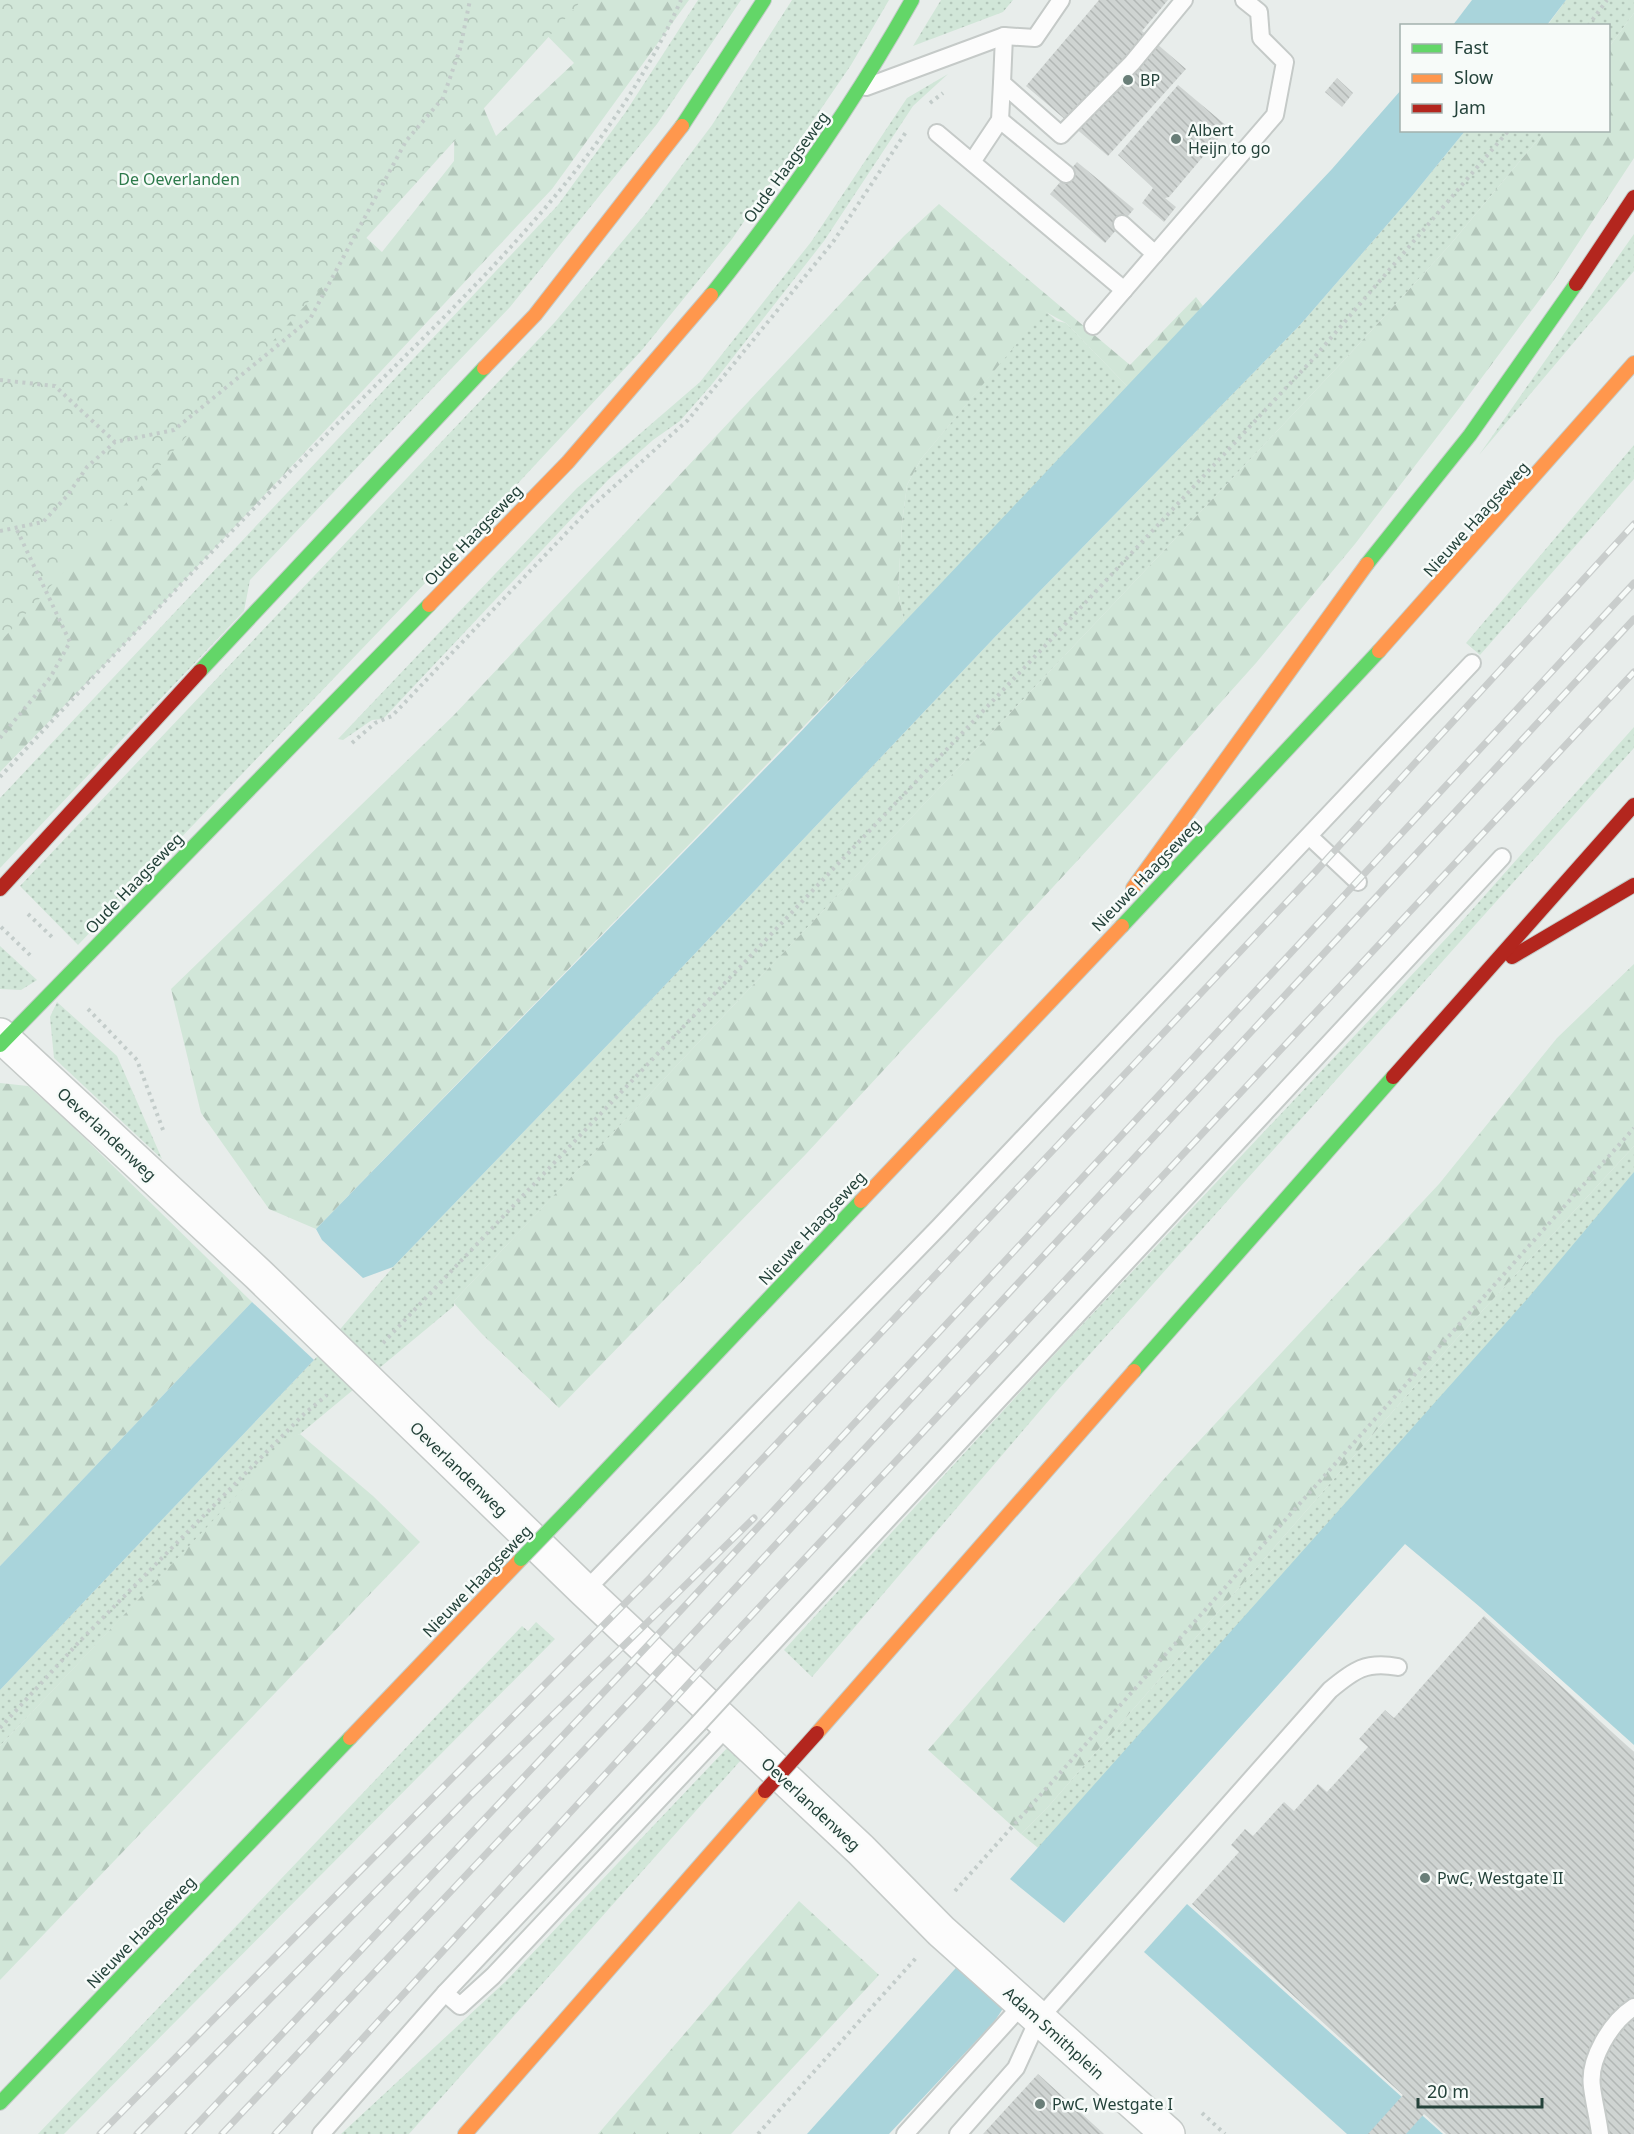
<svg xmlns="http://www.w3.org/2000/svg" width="1634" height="2134" viewBox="0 0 1634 2134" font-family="'Noto Sans',sans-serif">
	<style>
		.grass { fill: url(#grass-dots) }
		.forest { fill: url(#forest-firs) }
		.park { fill: url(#park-crowns) }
		.water { fill: #a9d4db }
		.building { fill: url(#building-back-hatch) }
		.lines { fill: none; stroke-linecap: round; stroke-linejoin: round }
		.lane-casing { stroke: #c5cac8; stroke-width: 20 }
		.street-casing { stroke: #c5cac8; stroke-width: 36 }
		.fast-casing { stroke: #c3cbc8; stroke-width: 16 }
		.slow-casing { stroke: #c3cbc8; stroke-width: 16 }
		.jam-casing { stroke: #c3cbc8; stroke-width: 16 }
		.path { stroke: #c3ccca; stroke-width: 4; stroke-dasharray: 3 4.5; stroke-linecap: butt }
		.lane { stroke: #fcfcfc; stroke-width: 16 }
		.street { stroke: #fcfcfc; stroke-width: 33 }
		.fast { stroke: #63d668; stroke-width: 14 }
		.slow { stroke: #ff974d; stroke-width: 14 }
		.jam { stroke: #b3261e; stroke-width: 14 }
		.rail-casing { stroke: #c9cdcc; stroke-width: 7 }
		.rail { stroke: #f7fbf9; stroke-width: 4.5; stroke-dasharray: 14; stroke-linecap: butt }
		.lane-bridge-casing { stroke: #c5cac8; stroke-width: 20; stroke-linecap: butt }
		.fast-bridge-casing { stroke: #c3ccc9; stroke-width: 16; stroke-linecap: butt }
		.jam-bridge-casing { stroke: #c3ccc9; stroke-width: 16; stroke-linecap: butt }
		.lane-bridge { stroke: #fcfcfc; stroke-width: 16 }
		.fast-bridge { stroke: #63d668; stroke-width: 14 }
		.jam-bridge { stroke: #b3261e; stroke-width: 14 }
		.poi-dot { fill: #697e78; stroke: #f7fbf9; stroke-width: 2 }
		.labels { text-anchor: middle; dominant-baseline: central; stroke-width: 5; stroke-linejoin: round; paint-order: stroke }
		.poi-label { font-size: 16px; fill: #24423a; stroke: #f7fbf9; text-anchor: start }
		.street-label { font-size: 16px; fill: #24423a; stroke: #f7fbf9 }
		.park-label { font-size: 16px; fill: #2d7a4b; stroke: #f7fbf9 }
	</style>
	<defs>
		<pattern id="grass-dots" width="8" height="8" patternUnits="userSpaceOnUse" patternTransform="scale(1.5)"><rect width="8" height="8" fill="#d1e6d8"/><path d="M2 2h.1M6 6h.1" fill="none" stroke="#b3c6ba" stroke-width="1.8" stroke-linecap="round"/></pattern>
		<pattern id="forest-firs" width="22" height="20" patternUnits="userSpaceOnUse" patternTransform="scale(1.5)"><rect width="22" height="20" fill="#d1e6d8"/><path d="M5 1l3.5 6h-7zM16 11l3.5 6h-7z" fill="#b3c6ba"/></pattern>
		<pattern id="park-crowns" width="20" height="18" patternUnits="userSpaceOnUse" patternTransform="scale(1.5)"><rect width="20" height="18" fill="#d1e6d8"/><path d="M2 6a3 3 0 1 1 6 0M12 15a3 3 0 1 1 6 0" fill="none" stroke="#b3c6ba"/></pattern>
		<pattern id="building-back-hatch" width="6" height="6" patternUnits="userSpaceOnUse" patternTransform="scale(1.5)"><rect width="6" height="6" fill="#cfd4d2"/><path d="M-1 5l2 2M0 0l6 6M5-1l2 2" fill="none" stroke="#b2b7b5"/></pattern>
	</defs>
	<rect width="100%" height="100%" fill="#e8edeb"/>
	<g class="grass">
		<polygon points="698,0 741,0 657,124 510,307 250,580 244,611 0,868 0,798 558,205 625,113"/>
		<polygon points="792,0 889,0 851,65 732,239 642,350 429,579 78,945 20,886 555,322 646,213 712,125"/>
		<polygon points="941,0 1013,0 1003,12 913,46"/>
		<polygon points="1566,0 1634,0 1634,13 1609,47 1608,26 1547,26"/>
		<polygon points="948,74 913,106 824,241 713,383 680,421 653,440 608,480 383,719 372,720 343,740 338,739 577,488 700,382 811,242 907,98"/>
		<polygon points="1465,131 1545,131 1449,246 1347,357 454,1301 454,1306 300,1434 293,1437 0,1746 0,1690 314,1360 393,1267 650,1001 994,638 1300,325 1412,196"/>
		<polygon points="1634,234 1634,271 1479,455"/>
		<polygon points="1044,310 1057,321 1066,323 1128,387 904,623 898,590 902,524 907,485 921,459"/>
		<polygon points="1634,445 1634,479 1480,655 1466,643"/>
		<polygon points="1634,727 1634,748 1056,1392 812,1677 784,1650 1066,1342 1455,929"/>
		<polygon points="0,946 37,980 21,990 0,989"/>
		<polygon points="57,1002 117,1056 162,1159 54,1058 50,1017"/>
		<polygon points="1634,1146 1634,1191 1043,1852 1021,1834 1047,1808 1449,1347"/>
		<polygon points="536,1622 555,1639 64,2134 38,2134 522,1626 528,1631"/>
		<polygon points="728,1747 741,1760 409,2134 341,2134 506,1981"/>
	</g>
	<g class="forest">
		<polygon points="0,0 279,159 382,252 454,161 455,93 465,66 496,136 574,63 517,5 521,0 689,0 552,189 134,634 0,772"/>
		<polygon points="1634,13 1634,158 1552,283 1460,407 1355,544 1256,663 1128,806 806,1154 559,1408 482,1334 453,1302 1347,357 1449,246 1545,131 1608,130 1609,47"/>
		<polygon points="939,204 1130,365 1196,297 1203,306 1128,387 1066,323 1044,311 921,459 907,485 902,524 898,590 904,623 316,1229 269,1209 201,1113 171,989 454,715 904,236"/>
		<polygon points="1634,964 1634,1146 1449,1347 1047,1808 1021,1834 928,1750 1172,1470 1439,1184 1557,1038"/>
		<polygon points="0,1083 28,1086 63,1117 252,1302 0,1566"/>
		<polygon points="300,1434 373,1496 420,1542 0,1980 0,1746 293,1436"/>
		<polygon points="799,1901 879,1975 731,2134 598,2134"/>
	</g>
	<polygon class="park" points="0,0 582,0 0,642"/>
	<g class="water">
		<polygon points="1472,0 1566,0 1547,25 1453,25"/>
		<polygon points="1401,90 1402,130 1465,131 1412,196 1300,325 994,638 650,1001 393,1267 363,1278 322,1240 316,1229 792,741 1332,169"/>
		<polygon points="1634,1172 1634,1745 1480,1607 1405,1544 1064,1923 1010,1879 1529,1297"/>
		<polygon points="252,1302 314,1360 0,1690 0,1566"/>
		<polygon points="1187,1904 1443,2134 1347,2134 1144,1952"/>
		<polygon points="963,1960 1008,2001 994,2022 889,2134 807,2134"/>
	</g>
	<g class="building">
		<polygon points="1099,0 1168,0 1142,31 1186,69 1108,156 1026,86"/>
		<polygon points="1337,78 1353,93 1342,107 1325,92"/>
		<polygon points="1178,85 1228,127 1169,197 1165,198 1176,207 1164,222 1142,203 1153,188 1118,155"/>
		<polygon points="1077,162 1134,209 1105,243 1050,194"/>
		<polygon points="1484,1616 1634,1752 1634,2134 1446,2134 1424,2114 1406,2134 1368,2134 1403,2095 1192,1904 1239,1852 1231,1845 1245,1829 1253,1836 1284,1802 1294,1811 1318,1784 1327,1792 1368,1747 1359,1739 1385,1710 1394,1718"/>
		<polygon points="1038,2074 1104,2134 983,2134"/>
	</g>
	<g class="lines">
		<defs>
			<g id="lane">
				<polyline points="1004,36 1002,83 1061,135 1132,63 1184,0"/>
				<polyline points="866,87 1004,36 1035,38 1061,0"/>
				<polyline points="1000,120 1066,174"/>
				<polyline points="937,133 1124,290"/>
				<polyline points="972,162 1000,120 1002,83"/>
				<polyline points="1122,224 1155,254 1275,115 1285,62 1261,38 1259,12 1244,0"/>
				<polyline points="1093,326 1155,254"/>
				<polyline points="1309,836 1358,882"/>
				<polyline points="585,1591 939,1227 1472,663"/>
				<polyline points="746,1672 1502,857"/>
				<polyline points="445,1993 460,2006 493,1976 727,1727"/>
				<polyline points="321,2134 445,1993 698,1724"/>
				<polyline points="905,2134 1022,2005"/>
				<path d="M958,2134L1016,2068L1038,2020L1330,1690C1354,1670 1366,1661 1398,1667"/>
				<path d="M1600,2134C1598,2118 1594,2103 1592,2087C1588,2059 1611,2022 1634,2007"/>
			</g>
			<polyline id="street" points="0,1035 259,1275 585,1591 861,1850 941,1931 1168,2134"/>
			<g id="fast">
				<polyline points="682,126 764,0"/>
				<path d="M711,295C786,201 853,105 912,0"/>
				<polyline points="1367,564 1470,435 1576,284"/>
				<polyline points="200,671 484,368"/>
				<polyline points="1122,926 1379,651"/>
				<polyline points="0,1045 429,605"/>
				<polyline points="1134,1371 1393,1077"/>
				<polyline points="575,1503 861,1201"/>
				<polyline points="0,2103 350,1738"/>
			</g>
			<g id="slow">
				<polyline points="484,368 535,315 682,126"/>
				<polyline points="429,605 568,462 711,295"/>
				<polyline points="1379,651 1634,363"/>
				<polyline points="1133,888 1367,564"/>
				<polyline points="861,1201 1122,926"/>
				<polyline points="817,1733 1134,1371"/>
				<polyline points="350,1738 521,1559"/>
				<polyline points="465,2134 765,1791"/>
			</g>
			<g id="jam">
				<polyline points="1576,284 1634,197"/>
				<polyline points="0,889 200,671"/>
				<polyline points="1512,957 1634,885"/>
				<polyline points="1393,1077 1634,805"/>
			</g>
		</defs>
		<use href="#lane" class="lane-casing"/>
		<use href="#street" class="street-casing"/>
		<use href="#fast" class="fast-casing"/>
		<use href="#slow" class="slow-casing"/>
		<use href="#jam" class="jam-casing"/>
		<g class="path">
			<polyline points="1588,26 1607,0"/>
			<polyline points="930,103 943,93"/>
			<polyline points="0,380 55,386 115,442 174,430 310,319 406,141 443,98 460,49 470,0"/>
			<polyline points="0,531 43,522 67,496 87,467 115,442"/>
			<polyline points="0,738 50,678 70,642 16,528"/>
			<polyline points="352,743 375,723 392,716 591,507 688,420 833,242 906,132"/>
			<path d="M0,777C105,664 211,551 320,441C452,307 603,175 681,0"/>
			<polyline points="28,914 53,938"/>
			<polyline points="1,927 32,957"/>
			<polyline points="88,1009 137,1060 163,1130"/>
			<polyline points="383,1343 1042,649 1312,360 1509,130"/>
			<polyline points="0,1728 79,1642 304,1414 327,1395"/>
			<polyline points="955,1891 1634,1128"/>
			<polyline points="1202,2113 1225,2134"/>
			<polyline points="758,2134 916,1958"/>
		</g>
		<use href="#lane" class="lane"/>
		<use href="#street" class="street"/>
		<use href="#fast" class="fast"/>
		<use href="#slow" class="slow"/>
		<use href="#jam" class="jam"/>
		<defs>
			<g id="rail">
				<polyline points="100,2134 650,1578 1317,870 1634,524"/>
				<polyline points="137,2134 470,1796 754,1518"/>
				<polyline points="188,2134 682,1609 1634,583"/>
				<polyline points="222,2134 651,1679 1634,619"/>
				<polyline points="275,2134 722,1647 1634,672"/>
			</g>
		</defs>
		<use href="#rail" class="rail-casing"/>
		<use href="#rail" class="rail"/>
		<defs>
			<polyline id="lane-bridge" points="698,1724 746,1672"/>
			<polyline id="fast-bridge" points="521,1559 575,1503"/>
			<polyline id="jam-bridge" points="765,1791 817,1733"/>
		</defs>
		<use href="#lane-bridge" class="lane-bridge-casing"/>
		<use href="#fast-bridge" class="fast-bridge-casing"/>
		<use href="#jam-bridge" class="jam-bridge-casing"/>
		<use href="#lane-bridge" class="lane-bridge"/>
		<use href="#fast-bridge" class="fast-bridge"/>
		<use href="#jam-bridge" class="jam-bridge"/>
	</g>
	<g class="poi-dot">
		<circle cx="1128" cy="80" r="6"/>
		<circle cx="1176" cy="139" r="6"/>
		<circle cx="1425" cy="1878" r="6"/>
		<circle cx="1040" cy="2104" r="6"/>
	</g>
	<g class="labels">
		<g class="poi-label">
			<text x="1140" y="80">BP</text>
			<text x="1188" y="130">Albert<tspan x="1188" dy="18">Heijn to go</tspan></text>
			<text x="1437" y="1878">PwC, Westgate II</text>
			<text x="1052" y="2104">PwC, Westgate I</text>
		</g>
		<g class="street-label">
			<text transform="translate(786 167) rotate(-54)">Oude Haagseweg</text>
			<text transform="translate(1476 519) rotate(-48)">Nieuwe Haagseweg</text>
			<text transform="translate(473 535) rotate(-46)">Oude Haagseweg</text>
			<text transform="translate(1146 875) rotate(-46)">Nieuwe Haagseweg</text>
			<text transform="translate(134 883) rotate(-46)">Oude Haagseweg</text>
			<text transform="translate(107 1134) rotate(43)">Oeverlandenweg</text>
			<text transform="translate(812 1228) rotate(-47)">Nieuwe Haagseweg</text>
			<text transform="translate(459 1469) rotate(44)">Oeverlandenweg</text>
			<text transform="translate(477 1581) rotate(-46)">Nieuwe Haagseweg</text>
			<text transform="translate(811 1804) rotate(43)">Oeverlandenweg</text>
			<text transform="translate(141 1932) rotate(-46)">Nieuwe Haagseweg</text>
			<text transform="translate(1054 2033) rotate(42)">Adam Smithplein</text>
		</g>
		<g class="park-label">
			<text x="179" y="179">De Oeverlanden</text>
		</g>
	</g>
	<rect x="1400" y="24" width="210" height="108" fill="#f7fbf9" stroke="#a3b1ad" stroke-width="1.5"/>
	<rect x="1412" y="44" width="30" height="9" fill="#63d668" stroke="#a3b1ad" stroke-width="1.5"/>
	<text x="1454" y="54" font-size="18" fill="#24423a">Fast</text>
	<rect x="1412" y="74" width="30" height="9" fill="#ff974d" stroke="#a3b1ad" stroke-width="1.5"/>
	<text x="1454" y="84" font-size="18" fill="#24423a">Slow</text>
	<rect x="1412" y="104" width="30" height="9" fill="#b3261e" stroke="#a3b1ad" stroke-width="1.5"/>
	<text x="1454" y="114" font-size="18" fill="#24423a">Jam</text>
	<path d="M1418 2098v9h124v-9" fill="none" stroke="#24423a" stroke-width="3"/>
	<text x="1427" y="2098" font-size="18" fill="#24423a" stroke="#f7fbf9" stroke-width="4.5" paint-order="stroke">20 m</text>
</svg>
